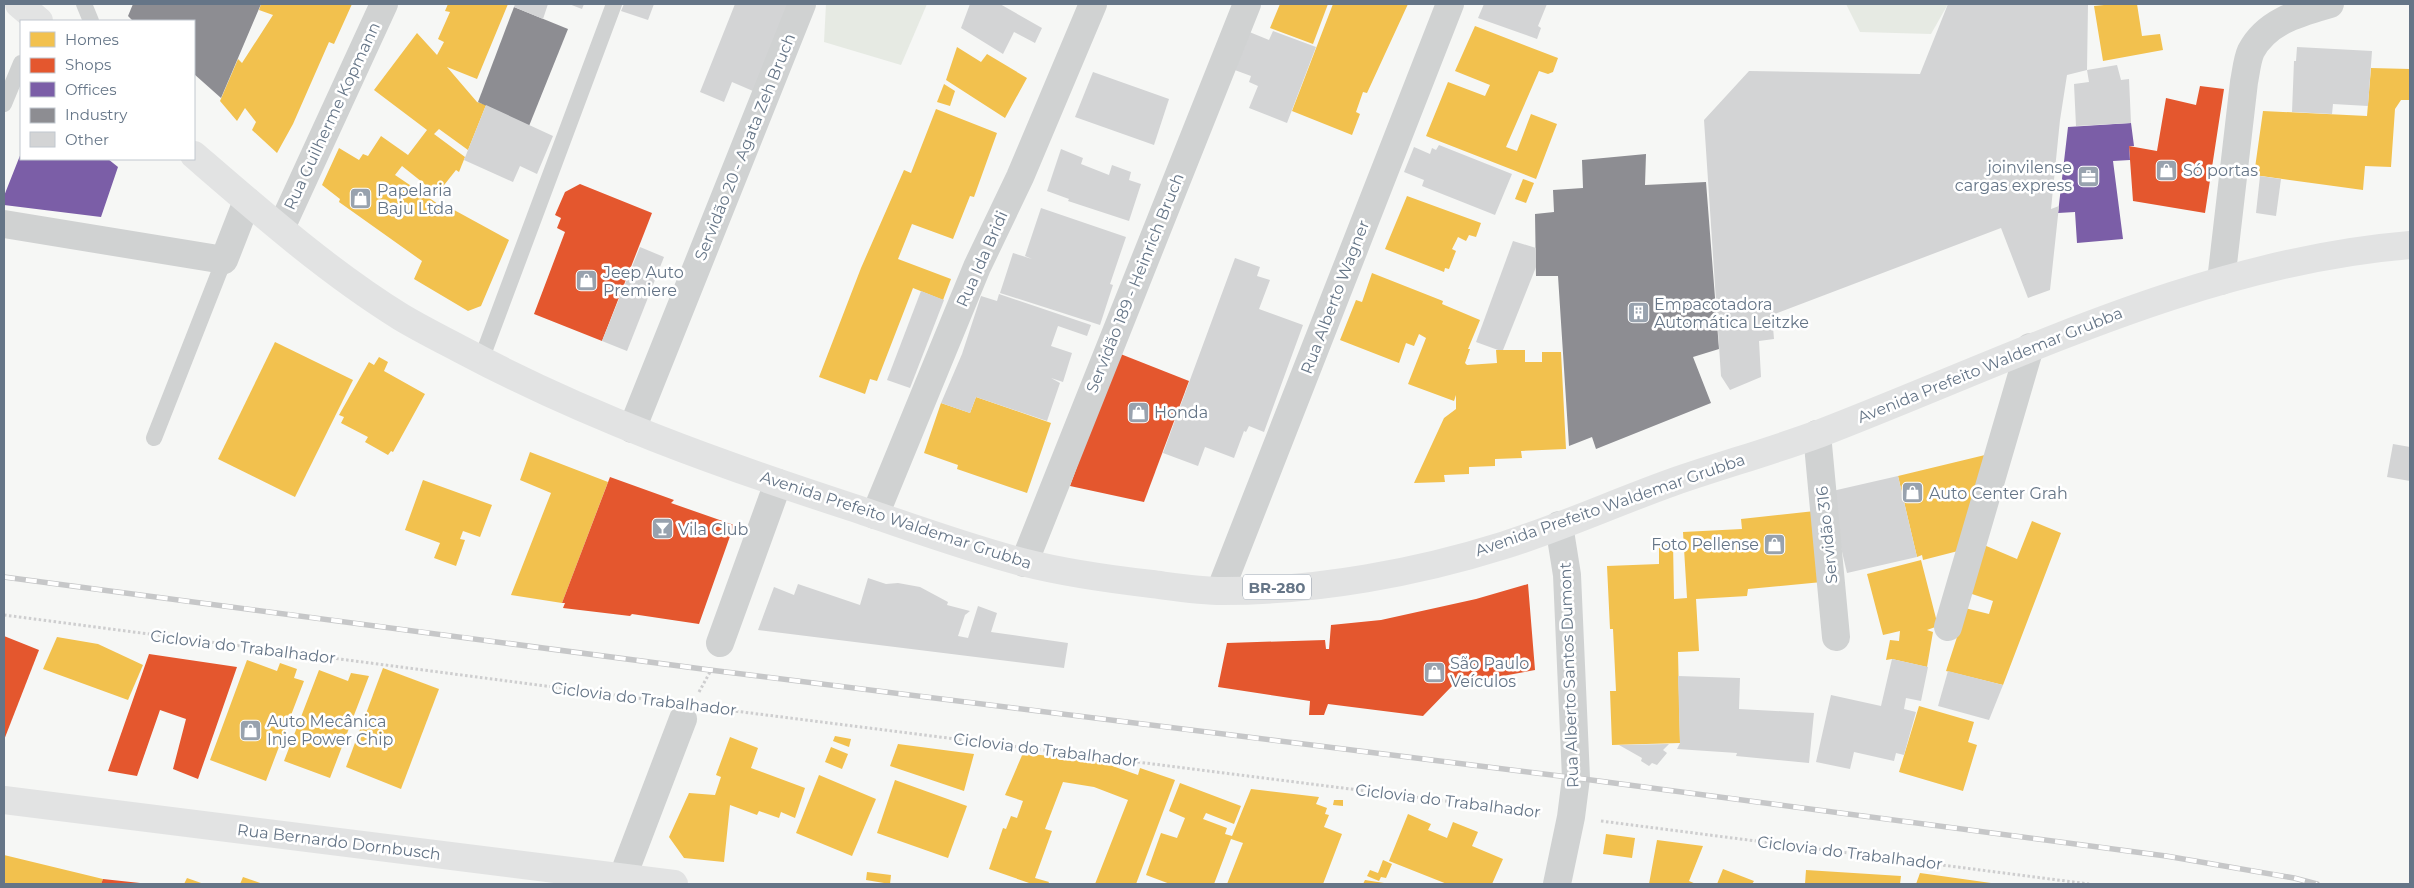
<svg xmlns="http://www.w3.org/2000/svg" width="2414" height="888" viewBox="0 0 2414 888" font-family="Montserrat,sans-serif">
	<style>
		.green { fill: #e6eae3 }
		.homes { fill: #f2c14e }
		.shops { fill: #e4572e }
		.offices { fill: #7b5ea7 }
		.industry { fill: #8d8d92 }
		.building { fill: #d3d4d5 }
		.lines { fill: none; stroke-linecap: round; stroke-linejoin: round }
		.path { stroke: #cececf; stroke-width: 3; stroke-dasharray: 2.5 2.5; stroke-linecap: butt }
		.lane { stroke: #d0d2d2; stroke-width: 16 }
		.street { stroke: #d0d2d2; stroke-width: 28 }
		.highway { stroke: #e2e3e3; stroke-width: 28 }
		.rail-casing { stroke: #c6c7c8; stroke-width: 5.5 }
		.rail { stroke: #fff; stroke-width: 4; stroke-dasharray: 11; stroke-linecap: butt }
		.labels { text-anchor: middle; dominant-baseline: central; stroke-width: 5; stroke-linejoin: round; paint-order: stroke }
		.shield { fill: #fff; stroke: #939eab; stroke-width: 1 }
		.shield-label { font-size: 15px; font-weight: bold; fill: #657587 }
		.street-label { font-size: 16px; fill: #657587; stroke: #fff }
		.poi-label { font-size: 16px; fill: #657587; stroke: #fff; text-anchor: start }
	</style>
	<rect width="100%" height="100%" fill="#f6f7f5"/>
	<g class="green">
		<polygon points="826,4 927,4 901,65 824,42"/>
		<polygon points="1846,4 1948,4 1931,34 1860,32"/>
	</g>
	<g class="homes">
		<polygon points="261,4 352,4 334,44 329,42 293,124 277,153 252,130 256,122 245,108 237,121 220,101 238,59 242,63 273,15 259,10"/>
		<polygon points="448,4 508,4 477,79 447,67 477,102 486,105 468,150 439,129 434,134 465,157 459,172 456,170 437,194 402,166 395,175 444,208 445,205 509,240 481,306 468,311 414,279 422,261 339,202 340,199 322,185 339,148 359,160 363,154 368,156 381,136 408,155 427,130 374,90 417,33 437,55 444,42 438,39 450,12 445,11"/>
		<polygon points="1280,4 1328,4 1313,44 1270,28"/>
		<polygon points="1333,4 1408,4 1367,93 1363,92 1356,112 1360,114 1352,135 1292,111"/>
		<polygon points="2114,4 2137,4 2142,36 2160,34 2163,50 2103,61 2094,6"/>
		<polygon points="1475,26 1558,58 1553,72 1548,74 1539,71 1506,147 1517,151 1531,114 1557,124 1536,179 1426,136 1448,82 1485,96 1490,85 1455,71"/>
		<polygon points="957,47 981,62 987,54 1027,78 1005,118 946,80"/>
		<polygon points="2371,68 2410,69 2410,100 2401,100 2395,109 2391,167 2365,166 2363,190 2254,175 2263,111 2367,116"/>
		<polygon points="944,84 955,91 950,106 937,102"/>
		<polygon points="936,109 997,133 974,197 970,196 953,239 912,224 898,259 951,279 943,300 913,288 877,381 870,379 865,394 819,377 861,268 904,170 911,173"/>
		<polygon points="1523,179 1534,183 1526,203 1515,199"/>
		<polygon points="1407,196 1481,223 1476,237 1469,235 1466,241 1458,237 1452,249 1456,251 1449,269 1445,268 1444,272 1385,249"/>
		<polygon points="1372,273 1443,301 1442,304 1480,320 1468,349 1470,349 1465,363 1467,365 1497,363 1496,350 1525,350 1525,362 1542,362 1542,352 1561,352 1566,449 1521,451 1522,458 1495,459 1495,466 1469,467 1469,474 1444,475 1445,482 1414,483 1444,418 1456,409 1456,395 1454,401 1408,384 1426,338 1419,334 1414,346 1406,343 1399,363 1340,340 1356,300 1362,302"/>
		<polygon points="275,342 353,380 295,497 218,459"/>
		<polygon points="379,357 388,362 384,371 425,394 393,452 391,451 388,455 365,442 368,437 341,423 344,417 339,415 369,362 374,365"/>
		<polygon points="976,397 1051,423 1027,493 957,469 958,465 924,453 941,403 970,413"/>
		<polygon points="530,452 608,482 562,603 511,595 551,493 520,480"/>
		<polygon points="1985,455 1958,551 1923,560 1922,555 1917,557 1898,476"/>
		<polygon points="423,480 492,505 480,537 463,531 460,539 465,540 456,566 434,558 440,543 405,530"/>
		<polygon points="1815,511 1822,582 1748,589 1747,596 1696,599 1699,651 1678,652 1680,743 1612,745 1610,691 1616,691 1613,629 1610,629 1607,566 1659,564 1659,543 1673,542 1674,599 1687,598 1683,532 1742,529 1741,519"/>
		<polygon points="2032,521 2061,533 2003,685 1946,671 1958,634 1957,606 1989,614 1993,601 1966,592 1984,545 2017,559"/>
		<polygon points="1921,560 1938,626 1927,630 1933,632 1927,667 1892,659 1886,660 1890,640 1899,641 1900,631 1883,635 1867,574"/>
		<polygon points="57,637 98,644 143,665 128,700 43,669"/>
		<polygon points="247,660 277,671 280,663 297,669 294,678 304,681 266,781 210,760"/>
		<polygon points="383,668 439,689 401,789 346,767"/>
		<polygon points="319,670 348,681 351,673 369,676 330,778 284,761"/>
		<polygon points="1919,706 1974,722 1968,742 1977,745 1963,791 1899,772"/>
		<polygon points="835,736 851,739 849,747 833,741"/>
		<polygon points="730,737 758,748 751,768 805,788 795,818 781,812 779,818 759,811 757,815 730,805 724,862 684,858 669,837 689,793 715,795 721,777 716,775"/>
		<polygon points="898,744 974,754 964,791 890,766"/>
		<polygon points="831,747 848,754 842,769 825,762"/>
		<polygon points="1023,753 1101,762 1138,775 1140,768 1175,780 1136,884 1095,884 1128,800 1094,787 1063,782 1045,829 1052,831 1035,878 1049,882 1048,884 1032,884 989,869 1003,828 1006,829 1011,816 1017,818 1023,801 1005,795"/>
		<polygon points="819,775 876,799 852,856 796,833"/>
		<polygon points="895,780 967,806 948,858 877,833"/>
		<polygon points="1180,783 1241,806 1234,824 1206,813 1203,819 1227,828 1225,834 1232,836 1251,789 1319,797 1316,804 1327,808 1325,814 1329,815 1324,827 1342,834 1323,884 1227,884 1243,843 1231,839 1214,884 1170,884 1146,875 1161,833 1177,838 1185,818 1169,811"/>
		<polygon points="1334,800 1343,800 1343,806 1333,805"/>
		<polygon points="1408,814 1431,824 1428,830 1447,838 1453,822 1478,832 1472,846 1503,859 1492,884 1447,884 1389,861"/>
		<polygon points="1606,834 1635,838 1632,858 1603,854"/>
		<polygon points="1657,840 1703,846 1689,881 1696,884 1649,884"/>
		<polygon points="4,855 103,879 101,884 4,884"/>
		<polygon points="1383,860 1392,864 1386,878 1381,877 1379,881 1367,876 1370,870 1378,873"/>
		<polygon points="1723,869 1754,881 1752,884 1717,884"/>
		<polygon points="1806,870 1901,876 1900,884 1805,884"/>
		<polygon points="867,872 891,875 890,884 866,880"/>
		<polygon points="1920,873 1991,883 1991,884 1916,884"/>
		<polygon points="243,877 263,884 240,884"/>
		<polygon points="187,878 204,884 184,884"/>
		<polygon points="1365,880 1384,883 1384,884 1363,884"/>
	</g>
	<g class="shops">
		<polygon points="2200,86 2224,89 2205,213 2133,201 2129,146 2157,151 2166,98 2196,105"/>
		<polygon points="580,184 652,213 602,341 534,314 565,232 557,228 561,218 555,215 565,192"/>
		<polygon points="1118,353 1189,381 1144,502 1070,486"/>
		<polygon points="610,477 674,500 671,503 734,525 699,624 632,614 630,616 563,608 565,603 562,603"/>
		<polygon points="1528,584 1535,670 1453,685 1423,716 1328,704 1324,715 1309,715 1310,701 1218,687 1227,643 1325,640 1326,649 1329,649 1331,625 1381,620 1476,599"/>
		<polygon points="4,636 39,650 4,740"/>
		<polygon points="149,654 237,667 198,779 173,769 186,719 160,710 137,776 108,771"/>
		<polygon points="103,879 140,883 140,884 101,884"/>
	</g>
	<g class="offices">
		<polygon points="2131,123 2134,146 2129,146 2130,160 2113,161 2123,239 2077,243 2075,212 2058,213 2068,127"/>
		<polygon points="21,153 21,159 108,159 118,167 101,217 4,205 4,196"/>
	</g>
	<g class="industry">
		<polygon points="133,4 261,4 221,98 194,74 194,21 133,21 128,16"/>
		<polygon points="514,7 568,29 529,126 478,102"/>
		<polygon points="1646,154 1645,185 1706,182 1719,349 1693,357 1711,403 1596,449 1592,437 1569,446 1558,276 1536,276 1535,214 1554,212 1553,190 1583,188 1582,160"/>
	</g>
	<g class="building">
		<polygon points="515,4 548,4 543,19 514,7"/>
		<polygon points="569,4 584,4 582,9"/>
		<polygon points="624,4 654,4 648,20 621,11"/>
		<polygon points="735,4 796,4 760,94 732,82 724,102 700,92"/>
		<polygon points="970,4 1000,4 1042,28 1035,43 1014,32 1003,54 961,28"/>
		<polygon points="1484,4 1547,4 1538,26 1541,28 1537,39 1478,18"/>
		<polygon points="1948,4 2088,4 2087,70 2067,75 2060,120 2051,209 2059,206 2050,290 2028,298 2001,228 1772,315 1774,339 1759,341 1761,377 1730,390 1721,376 1704,120 1749,71 1920,74"/>
		<polygon points="1247,31 1269,40 1273,31 1316,47 1287,123 1249,108 1258,86 1249,82 1251,76 1232,69"/>
		<polygon points="2297,47 2372,51 2368,106 2333,104 2332,114 2292,112 2294,61 2296,61"/>
		<polygon points="2117,65 2121,80 2129,79 2131,123 2076,126 2074,84 2089,82 2087,70"/>
		<polygon points="1093,72 1169,99 1154,145 1075,117"/>
		<polygon points="486,105 553,136 537,174 520,166 513,182 464,160"/>
		<polygon points="1439,145 1512,174 1495,215 1422,186 1424,180 1404,172 1414,147 1430,154 1432,148 1436,150"/>
		<polygon points="1061,149 1083,158 1081,164 1109,175 1112,165 1131,172 1129,180 1141,184 1129,221 1068,201 1069,199 1047,191"/>
		<polygon points="2260,176 2281,179 2276,216 2256,213"/>
		<polygon points="1041,208 1126,237 1110,284 1113,285 1100,325 1000,293 1013,253 1032,259 1025,256"/>
		<polygon points="1513,241 1536,248 1536,267 1503,350 1498,350 1476,342"/>
		<polygon points="640,247 664,257 627,351 602,341"/>
		<polygon points="1235,258 1260,267 1257,276 1270,280 1259,309 1303,325 1264,432 1249,426 1246,432 1244,431 1234,458 1205,447 1198,466 1163,453"/>
		<polygon points="921,291 944,300 910,388 887,380"/>
		<polygon points="999,294 1091,325 1087,336 1058,326 1051,346 1072,353 1063,382 1051,378 1060,383 1047,421 976,397 970,413 941,403 962,354 981,296 997,301"/>
		<polygon points="2393,444 2410,447 2410,481 2387,477"/>
		<polygon points="1898,476 1917,557 1847,573 1828,492"/>
		<polygon points="868,578 886,584 898,583 920,587 948,602 947,605 970,611 965,615 958,636 968,638 978,606 997,613 991,632 1068,643 1064,668 758,630 774,587 794,595 798,584 860,605"/>
		<polygon points="1892,659 1928,667 1921,701 1906,698 1904,709 1916,712 1904,755 1896,753 1894,761 1854,752 1850,769 1816,762 1831,695 1881,706"/>
		<polygon points="1948,671 2003,685 1989,720 1938,706"/>
		<polygon points="1678,676 1740,678 1739,709 1814,713 1809,763 1736,756 1737,753 1677,749 1680,743"/>
		<polygon points="1669,744 1663,750 1667,753 1657,765 1652,763 1649,766 1641,761 1642,758 1619,745"/>
	</g>
	<g class="lines">
		<g class="path">
			<polyline points="4,615 660,701"/>
			<polyline points="699,692 710,672"/>
			<polyline points="711,708 1540,813"/>
			<polyline points="1601,821 2089,884"/>
		</g>
		<g class="lane">
			<polyline points="84,4 91,21"/>
			<polyline points="4,104 21,63"/>
			<polyline points="481,360 614,4"/>
			<polyline points="154,438 224,260"/>
		</g>
		<g class="street">
			<polyline points="4,224 224,260 247,201"/>
			<polyline points="281,228 384,4"/>
			<path d="M2221,281L2244,82C2246,72 2247,60 2251,51C2267,21 2299,13 2330,4"/>
			<polyline points="632,429 802,4"/>
			<polyline points="1817,434 1836,637"/>
			<polyline points="875,515 977,267 1020,177 1093,4"/>
			<polyline points="1024,563 1247,4"/>
			<polyline points="1220,591 1450,4"/>
			<polyline points="1948,627 2030,347"/>
			<polyline points="720,643 778,483"/>
			<polyline points="620,884 683,719"/>
			<polyline points="1557,884 1571,817 1576,778 1567,575 1559,525"/>
		</g>
		<g class="highway">
			<polyline points="19,4 39,21"/>
			<path d="M194,155C260,212 327,271 401,317C421,329 443,340 464,351C588,417 719,464 851,507C908,526 964,547 1022,562C1065,573 1108,579 1152,584C1175,587 1200,591 1223,591C1317,591 1416,573 1505,545C1562,527 1617,502 1673,482C1722,465 1772,451 1821,433C2013,359 2202,262 2410,245"/>
			<polyline points="4,800 674,884"/>
		</g>
		<defs>
			<polyline id="rail" points="4,577 710,670 1576,778 2166,856 2294,878 2317,884"/>
		</defs>
		<use href="#rail" class="rail-casing"/>
		<use href="#rail" class="rail"/>
	</g>
	<defs>
		<symbol id="shop-square" viewBox="-11 -11 22 22"><rect x="-9" y="-9" width="18" height="18" rx="4" fill="#98a2ae" stroke="#fff"/><path d="M-5-2.5h2.3a2.7 3.5 0 0 1 5.4 0H5L5.5 6h-11ZM-1.5-2.5h3a1.5 2.3 0 0 0-3 0Z" fill="#fff"/></symbol>
		<symbol id="office-square" viewBox="-11 -11 22 22"><rect x="-9" y="-9" width="18" height="18" rx="4" fill="#98a2ae" stroke="#fff"/><path d="M-6-3h4V-5.5h4V-3h4V5H-6ZM-1-4.5V-3h2v-1.5ZM-6 0V1H6V0Z" fill="#fff"/></symbol>
		<symbol id="building-square" viewBox="-11 -11 22 22"><rect x="-9" y="-9" width="18" height="18" rx="4" fill="#98a2ae" stroke="#fff"/><path d="M-4-6H4V6H1V3H-1V6H-4ZM-2.5-4.3h1.7v1.8h-1.7ZM.8-4.3h1.7v1.8H.8ZM-2.5-1h1.7V.8h-1.7ZM.8-1h1.7V.8H.8Z" fill="#fff"/></symbol>
		<symbol id="bar-square" viewBox="-11 -11 22 22"><rect x="-9" y="-9" width="18" height="18" rx="4" fill="#98a2ae" stroke="#fff"/><path d="M-6-5H6L.8 .8V4.5H3.5V6h-7V4.5H-.8V.8Z" fill="#fff"/></symbol>
	</defs>
	<g fill-rule="evenodd">
		<use href="#shop-square" x="2154" y="158" width="25" height="25"/>
		<use href="#office-square" x="2076" y="164" width="25" height="25"/>
		<use href="#shop-square" x="348" y="186" width="25" height="25"/>
		<use href="#shop-square" x="574" y="268" width="25" height="25"/>
		<use href="#building-square" x="1626" y="300" width="25" height="25"/>
		<use href="#shop-square" x="1126" y="400" width="25" height="25"/>
		<use href="#shop-square" x="1900" y="480" width="25" height="25"/>
		<use href="#bar-square" x="650" y="516" width="25" height="25"/>
		<use href="#shop-square" x="1762" y="532" width="25" height="25"/>
		<use href="#shop-square" x="1422" y="660" width="25" height="25"/>
		<use href="#shop-square" x="238" y="718" width="25" height="25"/>
	</g>
	<g class="labels">
		<rect class="shield" x="1243" y="574.5" width="68" height="25" rx="4"/>
		<g class="shield-label">
			<text x="1277" y="587">BR-280</text>
		</g>
		<g class="street-label">
			<text transform="translate(332 116) rotate(-65)">Rua Guilherme Kopmann</text>
			<text transform="translate(745 147) rotate(-68)">Servidão 20 - Agata Zeh Bruch</text>
			<text transform="translate(982 259) rotate(-66)">Rua Ida Bridi</text>
			<text transform="translate(1135 283) rotate(-68)">Servidão 189 - Heinrich Bruch</text>
			<text transform="translate(1335 297) rotate(-69)">Rua Alberto Wagner</text>
			<text transform="translate(1990 365) rotate(-22)">Avenida Prefeito Waldemar Grubba</text>
			<text transform="translate(1610 505) rotate(-19)">Avenida Prefeito Waldemar Grubba</text>
			<text transform="translate(896 520) rotate(18)">Avenida Prefeito Waldemar Grubba</text>
			<text transform="translate(1827 535) rotate(-96)">Servidão 316</text>
			<text transform="translate(243 647) rotate(7)">Ciclovia do Trabalhador</text>
			<text transform="translate(1569 675) rotate(-92)">Rua Alberto Santos Dumont</text>
			<text transform="translate(644 699) rotate(7)">Ciclovia do Trabalhador</text>
			<text transform="translate(1046 750) rotate(7)">Ciclovia do Trabalhador</text>
			<text transform="translate(1448 801) rotate(7)">Ciclovia do Trabalhador</text>
			<text transform="translate(339 842) rotate(7)">Rua Bernardo Dornbusch</text>
			<text transform="translate(1850 853) rotate(7)">Ciclovia do Trabalhador</text>
		</g>
		<g class="poi-label">
			<text x="2072" y="167" text-anchor="end">joinvilense<tspan x="2072" dy="18">cargas express</tspan></text>
			<text x="2183" y="170">Só portas</text>
			<text x="377" y="190">Papelaria<tspan x="377" dy="18">Baju Ltda</tspan></text>
			<text x="603" y="272">Jeep Auto<tspan x="603" dy="18">Premiere</tspan></text>
			<text x="1654" y="304">Empacotadora<tspan x="1654" dy="18">Automática Leitzke</tspan></text>
			<text x="1154" y="412">Honda</text>
			<text x="1929" y="493">Auto Center Grah</text>
			<text x="678" y="529">Vila Club</text>
			<text x="1759" y="544" text-anchor="end">Foto Pellense</text>
			<text x="1450" y="663">São Paulo<tspan x="1450" dy="18">Veículos</tspan></text>
			<text x="267" y="721">Auto Mecânica<tspan x="267" dy="18">Inje Power Chip</tspan></text>
		</g>
	</g>
	<rect width="2414" height="888" fill="none" stroke="#657587" stroke-width="10"/>
	<rect x="20" y="20" width="175" height="140" fill="#ffffff" stroke="#c1c8cf"/>
	<rect x="30" y="32" width="25" height="15" fill="#f2c14e" stroke="#c1c8cf"/>
	<text x="65" y="45" font-size="15" fill="#657587">Homes</text>
	<rect x="30" y="58" width="25" height="15" fill="#e4572e" stroke="#c1c8cf"/>
	<text x="65" y="70" font-size="15" fill="#657587">Shops</text>
	<rect x="30" y="82" width="25" height="15" fill="#7b5ea7" stroke="#c1c8cf"/>
	<text x="65" y="95" font-size="15" fill="#657587">Offices</text>
	<rect x="30" y="108" width="25" height="15" fill="#8d8d92" stroke="#c1c8cf"/>
	<text x="65" y="120" font-size="15" fill="#657587">Industry</text>
	<rect x="30" y="132" width="25" height="15" fill="#d3d4d5" stroke="#c1c8cf"/>
	<text x="65" y="145" font-size="15" fill="#657587">Other</text>
</svg>
